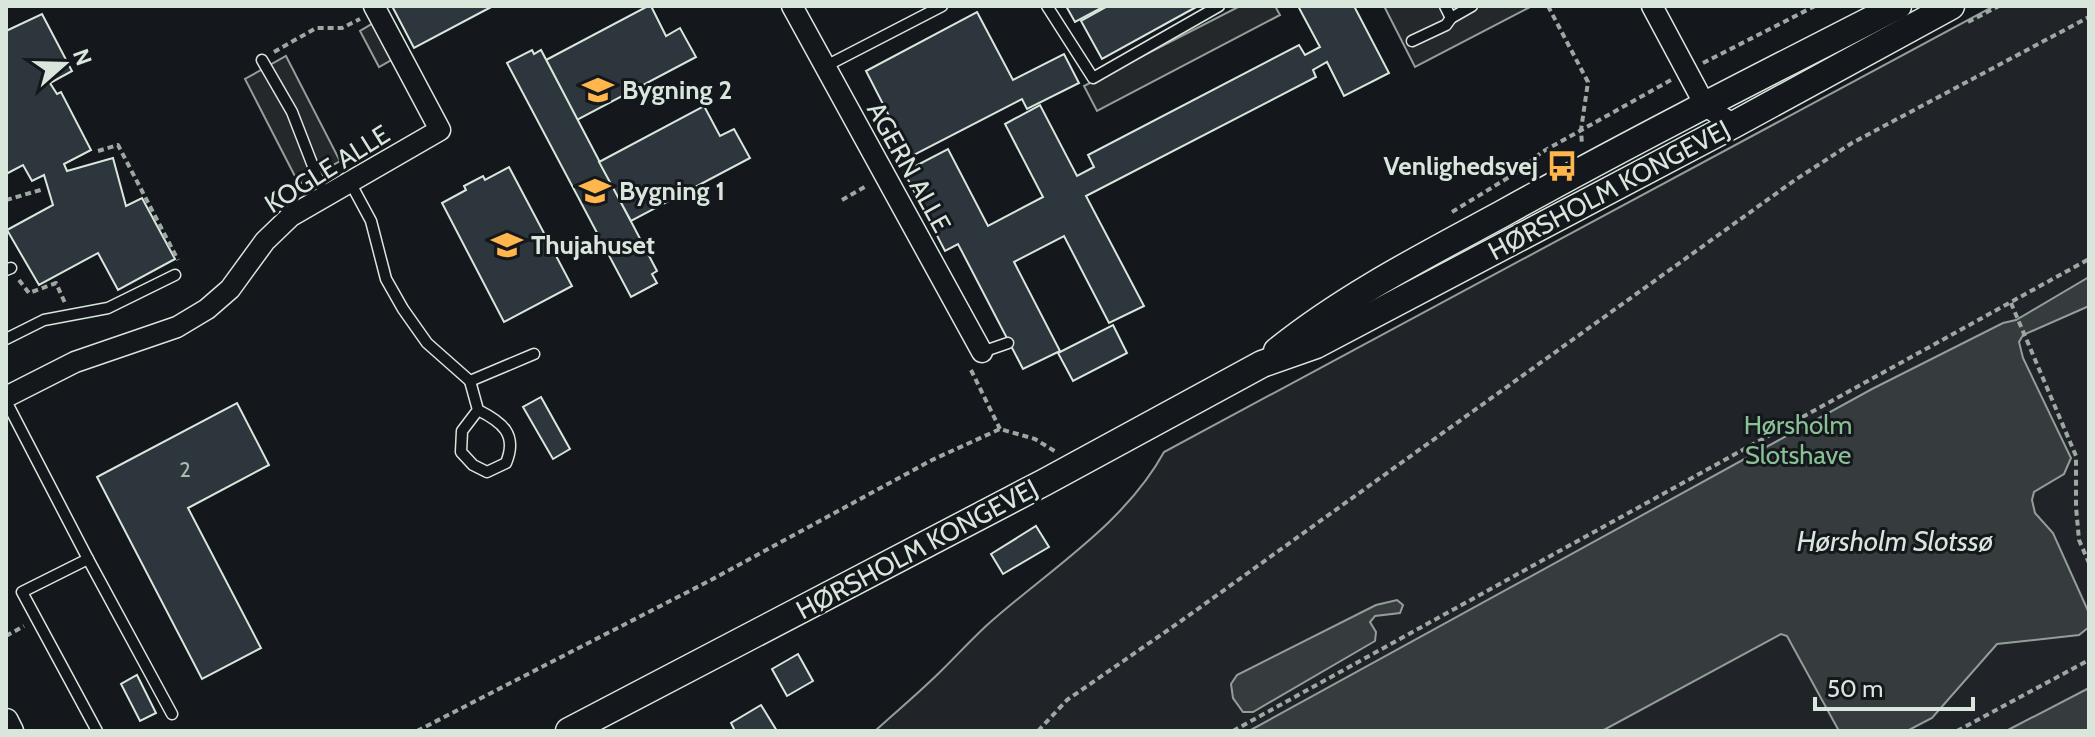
<svg xmlns="http://www.w3.org/2000/svg" width="2095" height="737" viewBox="0 0 2095 737" font-family="Cabin,sans-serif">
	<style>
		.green { fill: #202428; stroke: #939e99; stroke-width: 2 }
		.parking { fill: #24282b; stroke: #939e99; stroke-width: 2 }
		.water { fill: #363b3e; stroke: #939e99; stroke-width: 2 }
		.building { fill: #2c363c; stroke: #d8e6dc; stroke-width: 2 }
		.lines { fill: none; stroke-linecap: round; stroke-linejoin: round }
		.service-casing { stroke: #d8e6dc; stroke-width: 13 }
		.minor-casing { stroke: #d8e6dc; stroke-width: 23 }
		.tertiary-casing { stroke: #d8e6dc; stroke-width: 27 }
		.secondary-casing { stroke: #d8e6dc; stroke-width: 29 }
		.path { stroke: #9da8a2; stroke-width: 4; stroke-dasharray: 6 4; stroke-linecap: butt }
		.service { stroke: #14181c; stroke-width: 10 }
		.minor { stroke: #14181c; stroke-width: 20 }
		.tertiary { stroke: #14181c; stroke-width: 24 }
		.secondary { stroke: #14181c; stroke-width: 26 }
		.labels { text-anchor: middle; dominant-baseline: central; stroke-width: 6; stroke-linejoin: round; paint-order: stroke }
		.number-label { font-size: 22px; fill: #adbab4 }
		.poi-label { font-size: 26px; font-weight: bold; fill: #d8e6dc; stroke: #14181c; text-anchor: start }
		.street-label { font-size: 26px; fill: #d8e6dc; stroke: #14181c }
		.park-label { font-size: 26px; fill: #8ac095; stroke: #14181c }
		.water-label { font-size: 28px; font-style: italic; fill: #d8e6dc; stroke: #14181c }
	</style>
	<rect width="100%" height="100%" fill="#14181c"/>
	<path class="green" d="M1994,6H2089V731H875C897,711 921,691 943,669C957,655 971,640 986,626C1047,571 1124,525 1164,452Z"/>
	<g class="parking">
		<polygon points="1240,6 1275,6 1280,15 1097,111 1084,86"/>
		<polygon points="1384,6 1532,6 1415,67"/>
		<polygon points="387,15 407,51 379,67 360,31"/>
		<polygon points="286,56 340,161 299,184 245,79"/>
	</g>
	<g class="water">
		<polygon points="2089,277 2089,306 2023,335 2019,342 2023,358 2071,458 2064,474 2034,492 2032,500 2035,513 2053,533 2089,613 2089,627 2079,635 1997,644 1932,718 1907,731 1839,731 1787,636 1781,634 1602,731 1249,731 1872,389 2003,323 2016,320"/>
		<polygon points="1397,600 1403,605 1400,613 1375,616 1370,622 1376,632 1375,641 1253,712 1243,712 1233,698 1231,684 1237,675 1376,605"/>
		<polygon points="2089,688 2089,731 2006,731"/>
	</g>
	<g class="building">
		<polygon points="392,6 493,6 414,48"/>
		<polygon points="648,6 651,6 666,36 680,28 696,57 577,120 546,60"/>
		<polygon points="1066,6 1105,6 1075,22"/>
		<polygon points="1108,6 1198,6 1102,59 1081,21"/>
		<polygon points="1298,6 1354,6 1389,73 1344,96 1327,62 1313,70 1316,77 1086,196 1144,306 1109,323 1064,236 1014,262 1060,351 1023,369 958,244 945,251 904,172 948,149 988,226 1043,197 1005,124 1040,105 1077,176 1094,167 1088,155 1299,45 1305,55 1320,47"/>
		<polygon points="977,12 1013,80 1064,54 1079,83 1027,109 1022,99 910,157 866,71"/>
		<polygon points="42,14 72,71 50,83 57,94 61,92 91,150 64,164 67,171 113,158 126,206 142,198 175,259 118,290 98,253 39,285 7,230 53,205 44,175 32,181 23,165 6,174 6,31"/>
		<polygon points="532,50 534,54 541,50 657,271 652,274 657,283 631,297 507,63"/>
		<polygon points="704,106 720,136 734,129 750,158 631,221 599,162"/>
		<polygon points="509,167 572,286 504,322 442,203 466,190 464,186 483,176 485,180"/>
		<polygon points="1113,325 1127,353 1073,381 1058,353"/>
		<polygon points="541,397 570,449 553,459 523,407"/>
		<polygon points="237,403 269,465 188,508 261,648 202,679 97,477"/>
		<polygon points="1036,526 1049,547 1003,574 991,554"/>
		<polygon points="798,654 813,681 787,696 772,669"/>
		<polygon points="137,675 156,713 140,721 121,684"/>
		<polygon points="761,705 777,731 735,731 731,723"/>
	</g>
	<g class="lines">
		<defs>
			<g id="service">
				<polyline points="1047,6 1093,78 1219,6"/>
				<polyline points="1445,6 1451,18 1472,6"/>
				<polyline points="1412,41 1446,25 1451,18"/>
				<polyline points="262,60 292,112 325,197"/>
				<polyline points="824,67 942,6"/>
				<polyline points="350,182 371,221 386,279 403,309 427,343 470,381 534,354"/>
				<polyline points="6,270 11,268"/>
				<polyline points="6,339 44,320 108,308 175,275"/>
				<polyline points="982,352 1008,343"/>
				<path d="M470,381L478,410L462,431L461,452L473,465L487,472L506,463C518,434 502,422 478,410"/>
				<polyline points="6,401 88,559 172,714"/>
				<polyline points="88,559 22,592 97,731"/>
			</g>
			<g id="minor">
				<polyline points="792,6 982,352"/>
				<polyline points="1652,6 1705,105 1733,125"/>
				<polyline points="6,397 75,362 177,327 207,309 230,289 265,241 291,216 440,130 374,6"/>
			</g>
			<polyline id="tertiary" points="6,721 11,731"/>
			<g id="secondary">
				<path d="M1277,351C1344,297 1424,256 1500,215C1631,142 1765,74 1898,6"/>
				<polyline points="569,731 1045,482 1262,364 1316,345 1733,125 1951,6"/>
			</g>
		</defs>
		<use href="#service" class="service-casing"/>
		<use href="#minor" class="minor-casing"/>
		<use href="#tertiary" class="tertiary-casing"/>
		<use href="#secondary" class="secondary-casing"/>
		<g class="path">
			<polyline points="1548,6 1588,82 1581,130 1582,145"/>
			<polyline points="1968,22 1999,6"/>
			<polyline points="274,52 316,28 342,28 360,19"/>
			<polyline points="1703,63 1815,6"/>
			<polyline points="98,151 118,145 178,260"/>
			<polyline points="6,200 44,189"/>
			<polyline points="842,200 868,185"/>
			<polyline points="1452,212 1519,171 1542,152 1671,80"/>
			<polyline points="19,280 29,293 56,283 65,303"/>
			<polyline points="2011,303 2076,456 2076,507 2079,540 2089,563"/>
			<polyline points="971,370 1000,429"/>
			<polyline points="6,636 24,626"/>
			<polyline points="417,731 711,580 932,460 1000,429 1035,439 1056,452"/>
			<polyline points="1038,731 1067,700 1181,621 1795,180 1852,143 2089,17"/>
			<polyline points="1233,731 2089,259"/>
			<polyline points="1957,731 2089,660"/>
		</g>
		<use href="#service" class="service"/>
		<use href="#minor" class="minor"/>
		<use href="#tertiary" class="tertiary"/>
		<use href="#secondary" class="secondary"/>
	</g>
	<defs>
		<symbol id="university-bare" viewBox="-9 -9 18 18"><path d="M0-5L7-2L0 1L-7-2ZM-4 1L0 2.5L4 1V4Q0 6-4 4Z" fill="#ffb74d" stroke="#14181c" stroke-width="2.5" paint-order="stroke"/></symbol>
		<symbol id="bus-bare" viewBox="-9 -9 18 18"><path d="M-5-6H5V4H4V6H2V4H-2V6H-4V4H-5ZM-3.5-4V0h7V-4ZM-3.5 1.2v1.5H-2V1.2ZM2 1.2v1.5H3.5V1.2Z" fill="#ffb74d" stroke="#14181c" stroke-width="2.5" paint-order="stroke"/></symbol>
	</defs>
	<g fill-rule="evenodd">
		<use href="#university-bare" x="576" y="68" width="44" height="44"/>
		<use href="#bus-bare" x="1540" y="144" width="44" height="44"/>
		<use href="#university-bare" x="573" y="169" width="44" height="44"/>
		<use href="#university-bare" x="485" y="223" width="44" height="44"/>
	</g>
	<g class="labels">
		<g class="number-label">
			<text x="185" y="469">2</text>
		</g>
		<g class="poi-label">
			<text x="622" y="90">Bygning 2</text>
			<text x="1538" y="166" text-anchor="end">Venlighedsvej</text>
			<text x="619" y="191">Bygning 1</text>
			<text x="531" y="245">Thujahuset</text>
		</g>
		<g class="street-label">
			<text transform="translate(909 167) rotate(61)">AGERN ALLE</text>
			<text transform="translate(327 169) rotate(-32)">KOGLE ALLE</text>
			<text transform="translate(1609 190) rotate(-28)">HØRSHOLM KONGEVEJ</text>
			<text transform="translate(917 549) rotate(-28)">HØRSHOLM KONGEVEJ</text>
		</g>
		<g class="park-label">
			<text x="1798" y="425">Hørsholm<tspan x="1798" dy="30">Slotshave</tspan></text>
		</g>
		<g class="water-label">
			<text x="1895" y="541">Hørsholm Slotssø</text>
		</g>
	</g>
	<rect width="2095" height="737" fill="none" stroke="#d8e6dc" stroke-width="16"/>
	<g transform="translate(64 64) rotate(70)" stroke="#14181c" stroke-width="6" paint-order="stroke">
	<path d="M0-6L14 30L0 20L-14 30Z" fill="#d8e6dc"/>
	<text y="-12" font-size="22" font-weight="bold" text-anchor="middle" fill="#d8e6dc">N</text>
	</g>
	<path d="M1815 697v12h158v-12" fill="none" stroke="#d8e6dc" stroke-width="4"/>
	<text x="1827" y="697" font-size="24" fill="#d8e6dc" stroke="#14181c" stroke-width="6" paint-order="stroke">50 m</text>
</svg>
